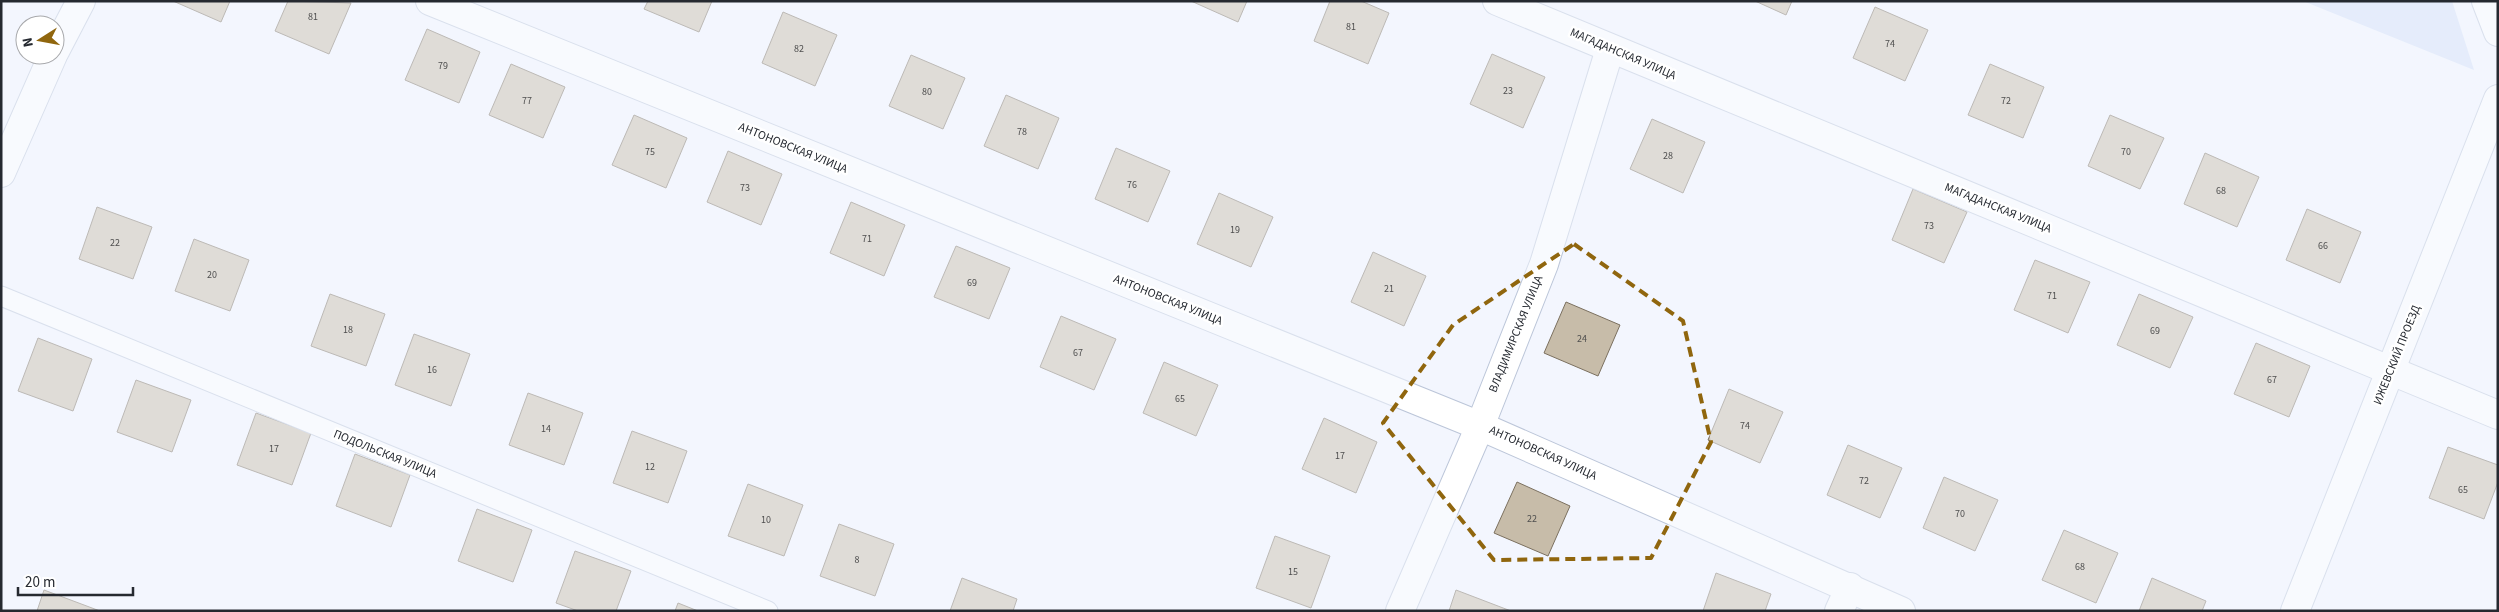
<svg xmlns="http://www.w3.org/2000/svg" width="2499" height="612" viewBox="0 0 2499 612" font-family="'Source Sans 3',sans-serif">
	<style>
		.green { fill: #d4e0f9 }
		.building { fill: #c7bca9; stroke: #7b705f }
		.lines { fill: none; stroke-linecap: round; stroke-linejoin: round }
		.service-casing { stroke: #bcc6d9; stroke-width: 21 }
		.minor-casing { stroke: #bcc6d9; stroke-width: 30 }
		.tertiary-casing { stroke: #bcc6d9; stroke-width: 30 }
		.service { stroke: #fff; stroke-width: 19 }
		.minor { stroke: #fff; stroke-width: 28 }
		.tertiary { stroke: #fff; stroke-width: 28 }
		.marked { fill: none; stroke: #90660e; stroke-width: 4; stroke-dasharray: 10 6; stroke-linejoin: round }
		.labels { text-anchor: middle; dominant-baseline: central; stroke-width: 5; stroke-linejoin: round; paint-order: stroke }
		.number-label { font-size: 10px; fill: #4e4e4e }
		.street-label { font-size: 12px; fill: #252930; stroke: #fff }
	</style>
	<rect width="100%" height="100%" fill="#f3f6fe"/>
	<polygon class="green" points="2303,1 2452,1 2474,70"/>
	<g class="building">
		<polygon points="173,1 230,1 221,22"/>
		<polygon points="288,1 351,3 329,54 275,31"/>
		<polygon points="648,1 712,1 699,32 644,9"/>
		<polygon points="1191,1 1247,1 1238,22"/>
		<polygon points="1330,1 1361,1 1389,13 1368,64 1314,41"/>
		<polygon points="1755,1 1792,1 1786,15"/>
		<polygon points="1875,7 1928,30 1905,81 1853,58"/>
		<polygon points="783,12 837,35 815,86 762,63"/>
		<polygon points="427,29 480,52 459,103 405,80"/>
		<polygon points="1492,54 1545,77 1523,128 1470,104"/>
		<polygon points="911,55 965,78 943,129 889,106"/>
		<polygon points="511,64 565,87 543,138 489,115"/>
		<polygon points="1990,64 2044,87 2023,138 1968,115"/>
		<polygon points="1006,95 1059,118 1038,169 984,146"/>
		<polygon points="634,115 687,138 666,188 612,165"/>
		<polygon points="2110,115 2164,138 2140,189 2088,166"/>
		<polygon points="1652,119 1705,142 1683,193 1630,169"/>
		<polygon points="1116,148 1170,171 1148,222 1095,199"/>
		<polygon points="728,151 782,174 761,225 707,202"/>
		<polygon points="2205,153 2259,177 2237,227 2184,204"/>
		<polygon points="1913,189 1967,212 1944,263 1892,240"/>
		<polygon points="1219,193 1273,217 1251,267 1197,244"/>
		<polygon points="851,202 905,225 884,276 830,253"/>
		<polygon points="97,207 152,227 133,279 79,259"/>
		<polygon points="2307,209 2361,232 2340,283 2286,260"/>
		<polygon points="194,239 249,260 230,311 175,291"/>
		<polygon points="956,246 1010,268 989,319 934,297"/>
		<polygon points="1373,252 1426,276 1404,326 1351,302"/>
		<polygon points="2035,260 2090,282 2068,333 2014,310"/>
		<polygon points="330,294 385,314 366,366 311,346"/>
		<polygon points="2139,294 2193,317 2170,368 2117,345"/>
		<polygon points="1566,302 1620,325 1598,376 1544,353"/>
		<polygon points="1061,316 1116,339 1094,390 1040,367"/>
		<polygon points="414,334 470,354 451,406 395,385"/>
		<polygon points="38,338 92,359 73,411 18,391"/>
		<polygon points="2256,343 2310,366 2289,417 2234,394"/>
		<polygon points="1164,362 1218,385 1196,436 1143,413"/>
		<polygon points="136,380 191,400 172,452 117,432"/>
		<polygon points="1729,389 1783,412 1760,463 1708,440"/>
		<polygon points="528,393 583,413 564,465 509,445"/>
		<polygon points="256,413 311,433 292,485 237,465"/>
		<polygon points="1324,418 1377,442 1356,493 1302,469"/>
		<polygon points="632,431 687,451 668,503 613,483"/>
		<polygon points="1848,445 1902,468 1880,518 1827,495"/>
		<polygon points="2448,447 2498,465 2498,482 2484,519 2429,498"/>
		<polygon points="355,454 410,475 391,527 336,506"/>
		<polygon points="1944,477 1998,500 1975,551 1923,528"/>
		<polygon points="1517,482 1570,506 1548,556 1494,533"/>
		<polygon points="748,484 803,505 784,556 728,536"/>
		<polygon points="477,509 532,530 513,582 458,561"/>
		<polygon points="839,524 894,544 875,596 820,576"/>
		<polygon points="2064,530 2118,553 2096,603 2042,580"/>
		<polygon points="1275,536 1330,556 1311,608 1256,588"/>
		<polygon points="575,551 631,571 616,611 578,611 556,603"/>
		<polygon points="1716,573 1771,594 1765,611 1703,611"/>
		<polygon points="962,578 1017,599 1013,611 950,611"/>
		<polygon points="2152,578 2206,601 2202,611 2139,611"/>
		<polygon points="44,590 100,611 37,611"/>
		<polygon points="1456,590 1511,611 1449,611"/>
		<polygon points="678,603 698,611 675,611"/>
	</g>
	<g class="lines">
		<defs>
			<polyline id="service" points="1,296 768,611"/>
			<g id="minor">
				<polyline points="430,1 1480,426 1901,611"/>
				<polyline points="1497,1 2498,415"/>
				<polyline points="2486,1 2498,32"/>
				<polyline points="55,51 81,1"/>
				<polyline points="1,173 53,55"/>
				<polyline points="1400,611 1480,426 1544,264 1610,49"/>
				<polyline points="1839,611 1850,587"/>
			</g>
			<polyline id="tertiary" points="2295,611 2498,99"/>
		</defs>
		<use href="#service" class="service-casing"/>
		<use href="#minor" class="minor-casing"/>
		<use href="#tertiary" class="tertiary-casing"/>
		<use href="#service" class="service"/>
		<use href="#minor" class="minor"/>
		<use href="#tertiary" class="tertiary"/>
	</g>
	<path d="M0 0H2499V612H0ZM1574,244L1683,321L1711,442L1651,558L1494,560L1383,423L1453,325Z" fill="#f3f6fe" fill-opacity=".55" fill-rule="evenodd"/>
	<path class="marked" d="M1574,244L1683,321L1711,442L1651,558L1494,560L1383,423L1453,325Z"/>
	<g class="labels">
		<g class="number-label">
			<text x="313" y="17">81</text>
			<text x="1351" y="27">81</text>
			<text x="1890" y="44">74</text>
			<text x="799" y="49">82</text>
			<text x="443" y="66">79</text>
			<text x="1508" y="91">23</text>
			<text x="927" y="92">80</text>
			<text x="527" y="101">77</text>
			<text x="2006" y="101">72</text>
			<text x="1022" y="132">78</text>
			<text x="650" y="152">75</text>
			<text x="2126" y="152">70</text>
			<text x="1668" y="156">28</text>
			<text x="1132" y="185">76</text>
			<text x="745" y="188">73</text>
			<text x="2221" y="191">68</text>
			<text x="1929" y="226">73</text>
			<text x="1235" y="230">19</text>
			<text x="867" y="239">71</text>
			<text x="115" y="243">22</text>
			<text x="2323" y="246">66</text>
			<text x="212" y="275">20</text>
			<text x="972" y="283">69</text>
			<text x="1389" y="289">21</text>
			<text x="2052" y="296">71</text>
			<text x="348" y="330">18</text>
			<text x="2155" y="331">69</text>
			<text x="1582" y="339">24</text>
			<text x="1078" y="353">67</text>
			<text x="432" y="370">16</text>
			<text x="2272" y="380">67</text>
			<text x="1180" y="399">65</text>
			<text x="1745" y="426">74</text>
			<text x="546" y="429">14</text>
			<text x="274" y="449">17</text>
			<text x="1340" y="456">17</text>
			<text x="650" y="467">12</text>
			<text x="1864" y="481">72</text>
			<text x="2463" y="490">65</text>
			<text x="1960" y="514">70</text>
			<text x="1532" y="519">22</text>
			<text x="766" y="520">10</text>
			<text x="857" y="560">8</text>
			<text x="2080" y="567">68</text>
			<text x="1293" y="572">15</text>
		</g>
		<g class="street-label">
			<text transform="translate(1623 54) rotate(23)">МАГАДАНСКАЯ УЛИЦА</text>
			<text transform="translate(793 148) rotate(22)">АНТОНОВСКАЯ УЛИЦА</text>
			<text transform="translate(1998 208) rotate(22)">МАГАДАНСКАЯ УЛИЦА</text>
			<text transform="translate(1168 300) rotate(22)">АНТОНОВСКАЯ УЛИЦА</text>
			<text transform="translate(1516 334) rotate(-68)">ВЛАДИМИРСКАЯ УЛИЦА</text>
			<text transform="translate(2397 355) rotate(-68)">ИЖЕВСКИЙ ПРОЕЗД</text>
			<text transform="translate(1543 453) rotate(24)">АНТОНОВСКАЯ УЛИЦА</text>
			<text transform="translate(385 454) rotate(22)">ПОДОЛЬСКАЯ УЛИЦА</text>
		</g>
	</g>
	<rect width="2499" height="612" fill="none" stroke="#252930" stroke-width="5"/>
	<g transform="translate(40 40) rotate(259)"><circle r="24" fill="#ffffff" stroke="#a8a9ac"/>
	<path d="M0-4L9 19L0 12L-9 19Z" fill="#90660e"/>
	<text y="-8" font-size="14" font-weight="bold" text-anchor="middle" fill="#252930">N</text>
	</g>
	<path d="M18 587v8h115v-8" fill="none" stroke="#252930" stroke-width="2.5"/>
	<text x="25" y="587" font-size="15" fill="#252930" stroke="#ffffff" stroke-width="4" paint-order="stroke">20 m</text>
</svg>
